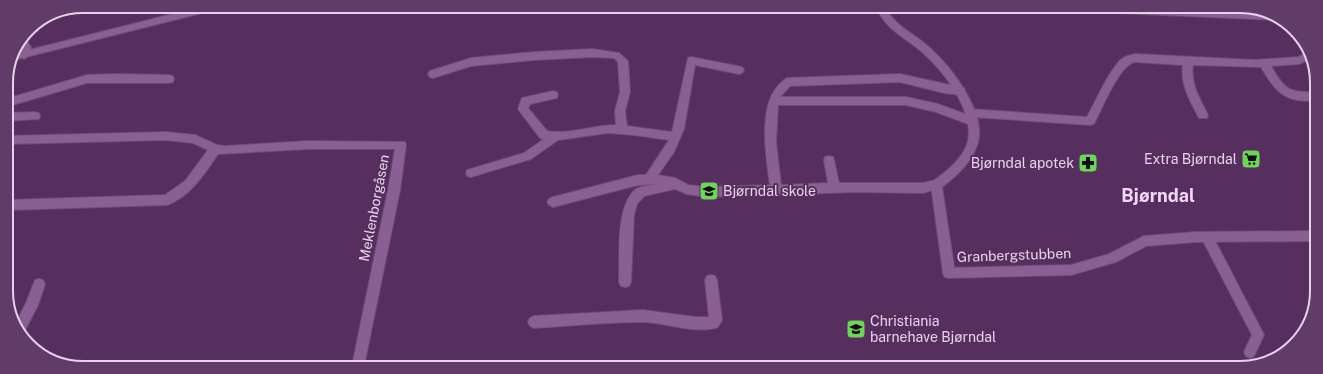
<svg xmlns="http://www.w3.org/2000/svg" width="1323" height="374" viewBox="0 0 1323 374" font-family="'Public Sans',sans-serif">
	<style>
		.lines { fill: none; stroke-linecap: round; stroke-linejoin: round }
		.service-casing { stroke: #6e4d75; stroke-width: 2 }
		.pedestrian-casing { stroke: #6e4d75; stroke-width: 2 }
		.minor-casing { stroke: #6e4d75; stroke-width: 2 }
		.tertiary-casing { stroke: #6e4d75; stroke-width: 2 }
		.service { fill: #8a6092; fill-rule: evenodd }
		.pedestrian { fill: #8a6092; fill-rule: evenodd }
		.minor { fill: #8a6092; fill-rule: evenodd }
		.tertiary { fill: #8a6092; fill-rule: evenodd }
		.labels { text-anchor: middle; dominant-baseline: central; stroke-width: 4; stroke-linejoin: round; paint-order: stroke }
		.poi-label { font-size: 14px; fill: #e8d1ec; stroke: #562f5e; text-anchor: end }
		.street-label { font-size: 14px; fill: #e8d1ec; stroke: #562f5e }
		.district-label { font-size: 18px; font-weight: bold; fill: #f4d8fa; stroke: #562f5e }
		.rim { fill: none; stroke: #e8d1ec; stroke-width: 2 }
	</style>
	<rect width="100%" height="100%" fill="#562f5e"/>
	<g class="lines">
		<defs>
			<g id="service">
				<path d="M592,49L619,53L628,61L630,92L625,111L627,126L672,132L688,58L691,57L742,67L744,70L742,73L739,74L695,65L684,129L674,152L658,175L675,178L688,185L706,187L770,185C766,158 758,107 778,86C781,83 783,80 787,78L900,74L964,88L965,91L964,94L960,95L944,93L900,82L790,86L780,97H906L938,104L965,114V110L969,109L1087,117C1095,103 1111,66 1123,58C1126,56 1131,55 1135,54L1255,60L1298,57L1308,53L1311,59L1299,64L1271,66C1284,89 1289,93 1315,92V100C1285,104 1275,91 1261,67L1193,65C1190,84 1200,99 1208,115L1207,118H1199C1190,101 1180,84 1183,65L1135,62C1119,65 1102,109 1094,124L1090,125L972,117L976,121L975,124L971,125L936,112L906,105H778L776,142L781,185L828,183L824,160L825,157L829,156L833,157L834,160L839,183H923L936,180L940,182L941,185L940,188L923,193L856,192L706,197L687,194L675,189L644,196L637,204L634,214L631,282L629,286L625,287L621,286L619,282C620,257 615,206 636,189C642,186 651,185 657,184L638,185L553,207L549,205L547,202L549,199L553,197L638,175H646L669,140L634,135L608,133L558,140L531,159L471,177L467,176L466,173L467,170L524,153L544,139L540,138L518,109L522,98L553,91L557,92L558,95L557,98L530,104L528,108L547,131C570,135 593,125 616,125L615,111L620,92L618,62L614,58L592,57L534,60L471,66L433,78L430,77L428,74L430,71L471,58L534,52Z"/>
				<polygon points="117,74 169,75 173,76 174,79 173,82 169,83 87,83 6,107 6,99 87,75"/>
				<polygon points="35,112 39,113 40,116 39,119 6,121 6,113"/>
				<path d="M166,132L195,135L217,145L225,146L308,141L405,142L406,145L400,190L364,366H352L388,190L395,149H308L218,154C205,173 191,196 167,205L7,210V200L165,195L185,181L208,150L193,143L166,140L7,144L6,136Z"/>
				<polygon points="1315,231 1315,241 1196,242 1146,246 1116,262 1071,275 949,278 945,277 943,273 945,269 949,268 1071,265 1109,254 1144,236 1196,232"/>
				<path d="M711,275L715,276L717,280L722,320L718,327C697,335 665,322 642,322C606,322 570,326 534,328L530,326L528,322L530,318L534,316L643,310L695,317H709L705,280L707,276Z"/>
				<polygon points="39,279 43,280 45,284 38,305 23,334 22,335 16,323 26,303 35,280"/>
			</g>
			<g id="pedestrian">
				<polygon points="1312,93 1315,94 1315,103 1308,100 1307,97 1308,94"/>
				<polygon points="1207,232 1211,233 1264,335 1254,356 1250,358 1246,356 1244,352 1252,335 1201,237 1203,233"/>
			</g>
			<g id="minor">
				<path d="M877,8H885C896,27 915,34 930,48C951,67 982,107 979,137C976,158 958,175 942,187L955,273L953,277L949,278L945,277L943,273L931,185L932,182C945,173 959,162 966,147C979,116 944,71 922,52C905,37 885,29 877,8Z"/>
				<polygon points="24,39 26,40 31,47 27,57 24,59 19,55"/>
			</g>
			<g id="tertiary">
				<polygon points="204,6 222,6 218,9 14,60 17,53"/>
				<polygon points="1064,8 1141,8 1270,14 1279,20 1069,11"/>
			</g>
		</defs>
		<use href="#service" class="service-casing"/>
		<use href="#pedestrian" class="pedestrian-casing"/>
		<use href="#minor" class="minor-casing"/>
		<use href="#tertiary" class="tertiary-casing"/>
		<use href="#service" class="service"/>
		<use href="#pedestrian" class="pedestrian"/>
		<use href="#minor" class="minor"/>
		<use href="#tertiary" class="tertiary"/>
	</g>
	<defs>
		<symbol id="supermarket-square" viewBox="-11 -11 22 22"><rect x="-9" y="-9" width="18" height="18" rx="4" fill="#71d35e" stroke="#562f5e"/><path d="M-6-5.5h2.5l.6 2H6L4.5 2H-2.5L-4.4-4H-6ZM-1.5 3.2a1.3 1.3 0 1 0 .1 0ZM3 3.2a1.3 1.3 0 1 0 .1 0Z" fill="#111"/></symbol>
		<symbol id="pharmacy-square" viewBox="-11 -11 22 22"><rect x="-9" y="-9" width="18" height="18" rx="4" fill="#71d35e" stroke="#562f5e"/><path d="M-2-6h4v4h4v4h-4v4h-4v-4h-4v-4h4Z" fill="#111"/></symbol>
		<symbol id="school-square" viewBox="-11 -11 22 22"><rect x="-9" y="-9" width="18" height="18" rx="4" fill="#71d35e" stroke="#562f5e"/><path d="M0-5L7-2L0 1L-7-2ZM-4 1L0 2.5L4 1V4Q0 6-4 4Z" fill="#111"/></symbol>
	</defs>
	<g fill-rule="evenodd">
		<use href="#supermarket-square" x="1240" y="148" width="22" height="22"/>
		<use href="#pharmacy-square" x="1077" y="152" width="22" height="22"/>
		<use href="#school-square" x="698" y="180" width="22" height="22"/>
		<use href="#school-square" x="845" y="318" width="22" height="22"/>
	</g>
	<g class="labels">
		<g class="poi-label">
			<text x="1237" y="159">Extra Bjørndal</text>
			<text x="1074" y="163">Bjørndal apotek</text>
			<text x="723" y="191" text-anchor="start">Bjørndal skole</text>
			<text x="870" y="321" text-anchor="start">Christiania<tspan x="870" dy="16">barnehave Bjørndal</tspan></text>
		</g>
		<g class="street-label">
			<text transform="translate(374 208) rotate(-79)">Meklenborgåsen</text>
			<text transform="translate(1014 255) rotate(-2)">Granbergstubben</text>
		</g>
		<g class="district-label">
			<text x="1158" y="195">Bjørndal</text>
		</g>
	</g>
	<path d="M0 0H1323V374H0ZM83 13H1240A70 70 0 0 1 1310 83V291A70 70 0 0 1 1240 361H83A70 70 0 0 1 13 291V83A70 70 0 0 1 83 13Z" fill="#623c69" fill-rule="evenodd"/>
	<path class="rim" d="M83 13H1240A70 70 0 0 1 1310 83V291A70 70 0 0 1 1240 361H83A70 70 0 0 1 13 291V83A70 70 0 0 1 83 13Z"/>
</svg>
